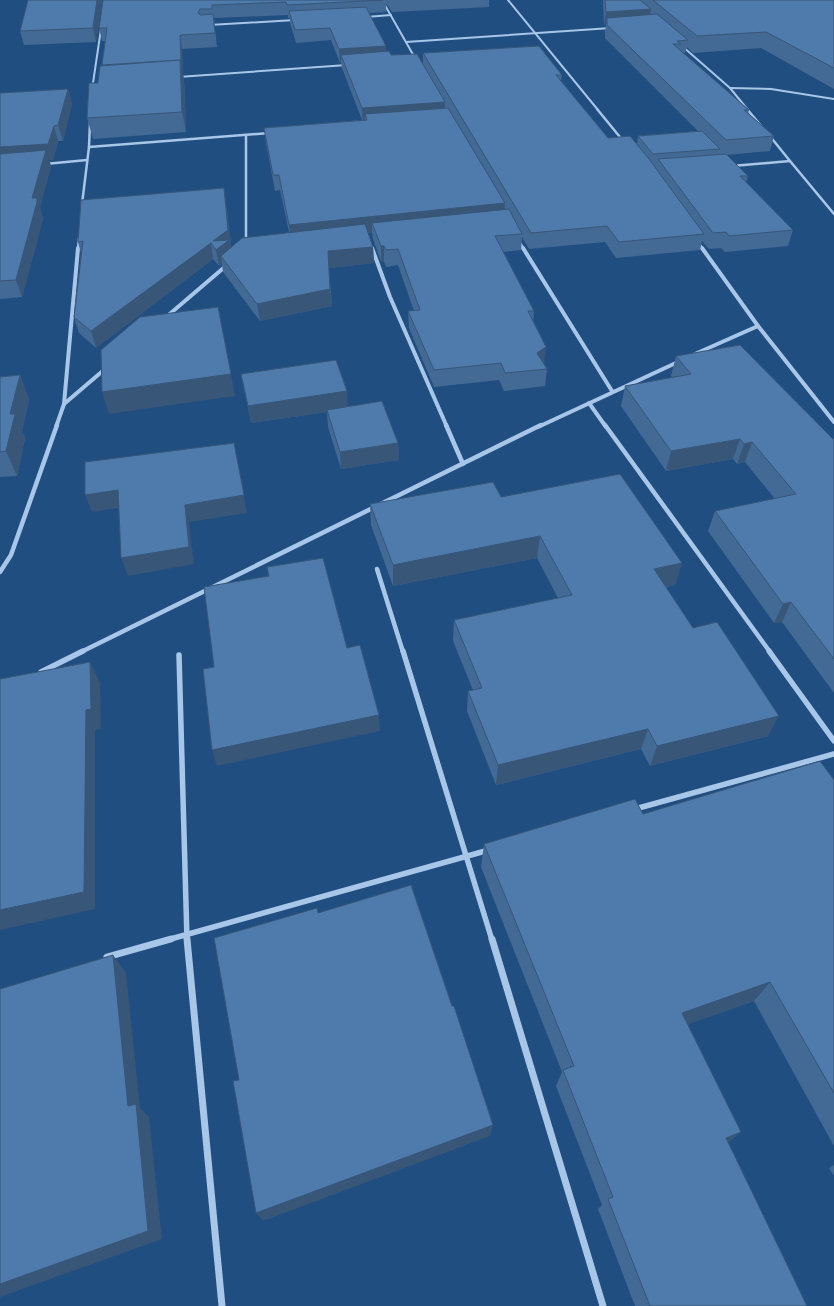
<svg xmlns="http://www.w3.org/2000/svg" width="834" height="1306" viewBox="0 0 834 1306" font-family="'Space Grotesk',sans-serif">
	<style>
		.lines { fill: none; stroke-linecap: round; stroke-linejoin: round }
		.street-far5 { stroke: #a7c6e8; stroke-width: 2 }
		.street-far4 { stroke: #a7c6e8; stroke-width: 2.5 }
		.street-far3 { stroke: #a7c6e8; stroke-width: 4 }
		.street-far2 { stroke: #a7c6e8; stroke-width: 4.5 }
		.street-far1 { stroke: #a7c6e8; stroke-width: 5.5 }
		.street { stroke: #a7c6e8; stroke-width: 7 }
		.wall { fill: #436a94 }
		.shaded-wall { fill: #375678 }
		.building { fill: #4e7bac; stroke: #375678 }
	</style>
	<rect width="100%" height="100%" fill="#214e81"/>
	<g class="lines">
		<g class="street-far5">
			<polyline points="382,0 415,58"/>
			<polyline points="508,0 598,110"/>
			<polyline points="366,17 391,15"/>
			<polyline points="209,25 295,20"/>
			<polyline points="406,42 611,28"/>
			<polyline points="682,46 730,88 748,110"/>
			<polyline points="178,77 347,65"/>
			<polyline points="93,83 101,29"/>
			<polyline points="730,88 771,89 834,99"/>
		</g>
		<g class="street-far4">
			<polyline points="597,109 624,142"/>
			<polyline points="747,109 762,127"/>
			<polyline points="90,123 89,147 270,133"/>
			<polyline points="246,135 246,243"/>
			<polyline points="790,161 834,214"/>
			<polyline points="45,164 87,160"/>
			<polyline points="732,166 790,161 769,135"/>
			<polyline points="82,204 89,147"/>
			<polyline points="518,240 524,249"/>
			<polyline points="697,241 703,249"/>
			<polyline points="371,246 372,249"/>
			<polyline points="78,249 79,238"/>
		</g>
		<g class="street-far3">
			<polyline points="372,248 390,297 447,427"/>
			<polyline points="523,248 612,391"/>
			<polyline points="702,248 758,326 834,422"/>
			<polyline points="165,318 227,265"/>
			<polyline points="695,354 758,326"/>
			<polyline points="589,403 606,427"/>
			<polyline points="64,404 78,248"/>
			<polyline points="56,427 64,404 105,369"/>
			<polyline points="538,427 678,362"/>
		</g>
		<g class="street-far2">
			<polyline points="446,425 463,464"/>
			<polyline points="605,425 770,652"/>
			<polyline points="377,569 403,652"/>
			<polyline points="0,572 11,555 57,425"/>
			<polyline points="81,652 541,425"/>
		</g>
		<g class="street-far1">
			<polyline points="403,651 492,940"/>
			<polyline points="769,651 834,741"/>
			<polyline points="179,655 187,940"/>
			<polyline points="41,672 83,651"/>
			<polyline points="635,809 834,754"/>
			<polyline points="167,940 489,850"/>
		</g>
		<g class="street">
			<polyline points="187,939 222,1306"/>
			<polyline points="492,939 603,1306"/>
			<polyline points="107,957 171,939"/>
		</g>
	</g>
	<g class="wall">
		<polygon points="102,0 96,42 24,45 20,31"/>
		<polygon points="103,0 489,0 489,7 392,12 386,3 386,12 369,13 386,46 386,52 391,55 423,64 423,53 562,75 561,81 608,138 637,144 638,136 698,131 605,38 605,31 606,25 604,25 603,0 834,0 834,89 761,48 693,53 687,47 685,53 683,53 749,110 748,113 774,136 770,151 726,155 748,176 746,183 793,230 788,246 725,252 721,248 709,249 702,241 700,250 616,258 605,242 529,249 522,237 521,250 503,252 534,311 533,322 544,364 547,369 545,386 504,391 499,380 434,387 409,328 408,311 414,311 398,265 386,267 384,262 381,262 373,239 372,233 368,233 373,247 374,263 329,268 332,306 260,321 223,272 222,264 219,266 213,259 96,348 79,333 74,317 81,253 78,242 226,203 231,245 230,248 289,232 280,190 275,191 266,143 264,128 362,120 342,68 341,62 340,63 331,40 296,43 290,23 290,18 288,18 288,15 214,18 217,47 182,49 183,74 184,79 186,132 93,139 87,118 102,65 105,41 102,41 99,28"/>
		<polygon points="68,89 72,104 63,141 58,141 53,160 49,160 51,166 40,207 43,219 22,297 0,299 0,93"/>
		<polygon points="676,356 834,440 834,693 782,622 774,623 708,531 715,511 775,499 745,462 737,464 733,459 666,471 621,406 625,386 673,378 671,376"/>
		<polygon points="241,374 348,407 398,443 399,460 341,469 328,427 327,412 251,423"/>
		<polygon points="20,375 29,400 22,430 25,438 17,476 0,477 0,377"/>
		<polygon points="501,497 682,563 675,585 666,587 693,628 768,736 650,766 641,749 496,785 467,711 468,691 473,690 453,641 454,620 558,598 537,558 393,586 371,525 370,504"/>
		<polygon points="834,780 834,1146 754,1001 688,1024 728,1143 807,1306 635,1306 598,1209 602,1205 556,1086 562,1072 481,867 484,844 643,814"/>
		<polygon points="834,1165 834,1176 829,1168"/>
	</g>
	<g class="shaded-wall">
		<polygon points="97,0 102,0 96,42 93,28"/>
		<polygon points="651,9 649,22 607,18 606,25 604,25 606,12"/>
		<polygon points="180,35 182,49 183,74 184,79 186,132 182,112"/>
		<polygon points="386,46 386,59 341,55 341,62 340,63 339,49"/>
		<polygon points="68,89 72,104 63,141 58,125"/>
		<polygon points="445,102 445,116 365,114 365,122 363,123 362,108"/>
		<polygon points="54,126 58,141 53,160 49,160 51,166 40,207 43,219 22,297 16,280 0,164 0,147"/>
		<polygon points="224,188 226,203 232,255 221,256 222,264 219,266 216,250 213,241"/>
		<polygon points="505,203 504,219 372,223 372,233 291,241 289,225"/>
		<polygon points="211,243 213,259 96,348 91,331"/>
		<rect x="381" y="246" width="3" height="16"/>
		<polygon points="373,247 374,263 329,268 328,251"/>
		<polygon points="330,289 332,306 260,321 257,304"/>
		<polygon points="546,347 544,364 535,371 537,353"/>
		<polygon points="231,374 235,396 109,414 102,392"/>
		<polygon points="20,375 29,400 22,430 25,438 17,476 6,451 10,414"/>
		<polygon points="347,391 348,409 327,410 327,412 251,423 248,406"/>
		<polygon points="740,439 733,459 666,471 671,451"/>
		<polygon points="752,442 745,462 737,464 744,444"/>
		<polygon points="234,443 247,513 189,522 194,564 128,576 121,558 185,505"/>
		<polygon points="398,443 399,460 341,469 340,452"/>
		<polygon points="118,490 124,507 92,512 85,495"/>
		<polygon points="540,536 537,558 393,586 393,565"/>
		<polygon points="682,563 675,585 648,590 654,569"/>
		<polygon points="791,602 782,622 774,623 783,604"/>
		<polygon points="90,662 100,683 101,729 95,730 95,909 0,930 0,910 86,710"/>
		<polygon points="379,715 380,731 217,766 212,750"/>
		<polygon points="779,716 768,736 650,766 657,746"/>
		<polygon points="648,729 641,749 496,785 498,765"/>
		<polygon points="113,955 126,973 140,1108 149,1117 162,1239 0,1297 0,1284 128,1106"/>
		<polygon points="770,982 754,1001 669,1031 682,1013"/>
		<polygon points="493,1125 490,1136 263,1221 256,1213"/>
		<polygon points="741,1132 725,1146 726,1138"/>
	</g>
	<g class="building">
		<polygon points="28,0 97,0 93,28 20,31"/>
		<polygon points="103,0 383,0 287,5 286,2 212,5 212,9 200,9 198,13 201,15 213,14 215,33 180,35 181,60 102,65 107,28 99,28"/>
		<polygon points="605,0 640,0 651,9 606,12"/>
		<polygon points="653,0 834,0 834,68 766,32 697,36"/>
		<polygon points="366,7 386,46 339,49 330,28 295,30 289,11"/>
		<polygon points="657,14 688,40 677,41 681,44 673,44 749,110 744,110 774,136 726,140 607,25 607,18"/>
		<polygon points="539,46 562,75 556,75 608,138 630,136 649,159 704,234 619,242 607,226 531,233 423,53"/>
		<polygon points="389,51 391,55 417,54 445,102 362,108 341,55"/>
		<polygon points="180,60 182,112 87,118 89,83 98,83 100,66"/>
		<polygon points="68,89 58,125 54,126 48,144 0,147 0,93"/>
		<polygon points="448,108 505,203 289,225 279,175 273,175 264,128 367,120 365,114"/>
		<polygon points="702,131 720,149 653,154 638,136"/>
		<polygon points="46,150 32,198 37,198 37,202 16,280 0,281 0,154"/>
		<polygon points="726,154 748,176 740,176 793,230 729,236 726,232 713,233 658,159"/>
		<polygon points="224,188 228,230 213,241 229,240 216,250 211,243 91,331 74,317 83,241 78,242 81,200"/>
		<polygon points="509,209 522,234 495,236 534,311 528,311 546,347 537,353 547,369 505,373 501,363 434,370 408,311 420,310 398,249 386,250 384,246 381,246 372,223"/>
		<polygon points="365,224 373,247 328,251 330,289 257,304 221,256 242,238"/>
		<polygon points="218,307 231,374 102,392 101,350 140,317"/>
		<polygon points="740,345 834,440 834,659 791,602 783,604 715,511 796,494 752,442 744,444 740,439 671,451 625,386 691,374 676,356"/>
		<polygon points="336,360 347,391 248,406 241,374"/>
		<polygon points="20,375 10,414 15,414 6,451 0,452 0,377"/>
		<polygon points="382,401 398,443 340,452 327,410"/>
		<polygon points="234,443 244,495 185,505 189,547 121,558 118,490 85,495 85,462"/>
		<polygon points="620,474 682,563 654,569 693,628 717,622 779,716 657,746 648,729 498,765 468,691 482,688 454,620 572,595 540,536 393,565 370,504 493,482 501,497"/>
		<polygon points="323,558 347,648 360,645 379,715 212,750 203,669 214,667 204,587 269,576 267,567"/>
		<polygon points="90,662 91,709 86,710 84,892 0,910 0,679"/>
		<polygon points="820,761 834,780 834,1093 770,982 682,1013 741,1132 726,1138 807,1306 650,1306 608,1199 613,1197 563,1070 574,1066 484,844 635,799 643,814"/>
		<polygon points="411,885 452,1006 454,1006 493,1125 256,1213 233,1081 239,1080 214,938 317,908 318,913"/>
		<polygon points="113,955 128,1106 136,1104 148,1231 0,1284 0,989"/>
	</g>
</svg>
